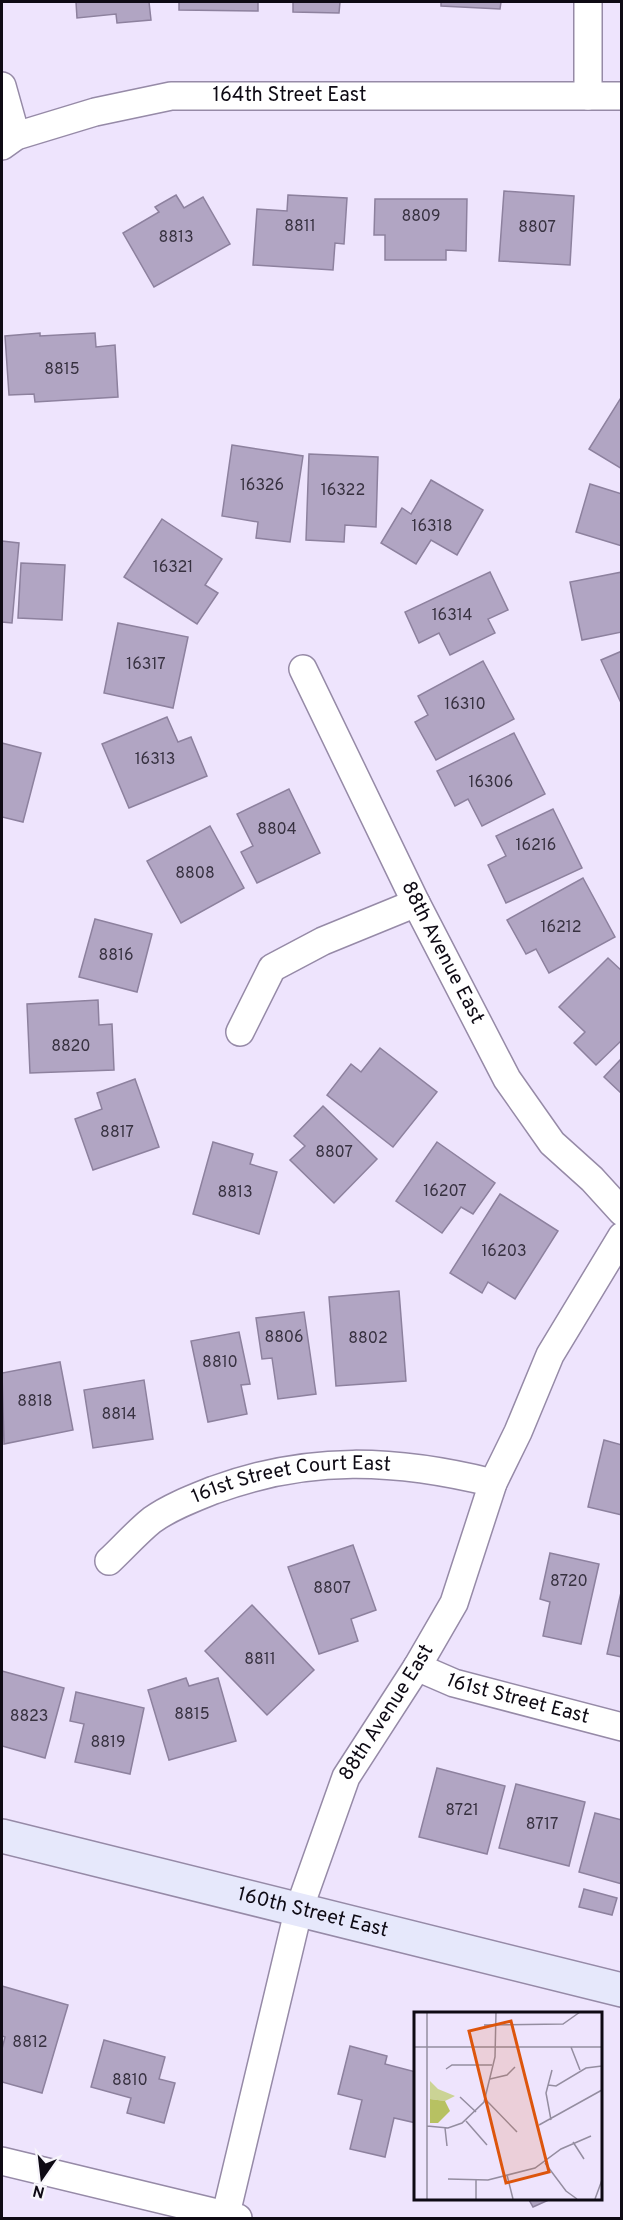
<svg xmlns="http://www.w3.org/2000/svg" width="623" height="2220" viewBox="0 0 623 2220" font-family="Overpass,sans-serif">
	<style>
		.building { fill: #b1a5c3; stroke: #8d819e; stroke-width: 1.5 }
		.lines { fill: none; stroke-linecap: round; stroke-linejoin: round }
		.street-casing { stroke: #968aa7; stroke-width: 30 }
		.secondary-casing { stroke: #968aa7; stroke-width: 36 }
		.street { stroke: #fff; stroke-width: 27 }
		.secondary { stroke: #e6e8fb; stroke-width: 33 }
		.labels { text-anchor: middle; dominant-baseline: central; stroke-width: 6; stroke-linejoin: round; paint-order: stroke }
		.number-label { font-size: 16px; fill: #373140 }
		.street-label { font-size: 20px; fill: #0e0a14; stroke: #f7f5fb }
		.inset-road { fill: none; stroke: #948da0; stroke-width: 1.5 }
		.view { fill: #dd550c; fill-opacity: 0.15; stroke: #dd550c; stroke-width: 3 }
		.inset-edge { fill: none; stroke: #0e0a14; stroke-width: 3 }
	</style>
	<rect width="100%" height="100%" fill="#eee4fd"/>
	<g class="building">
		<polygon points="76,2 149,2 151,20 117,23 116,14 77,18"/>
		<polygon points="179,2 258,2 258,11 179,10"/>
		<polygon points="293,2 340,2 339,13 293,12"/>
		<polygon points="441,2 501,2 500,9 441,6"/>
		<polygon points="504,191 574,196 570,265 499,261"/>
		<polygon points="176,195 184,208 203,197 230,244 154,287 123,233 159,212 155,207"/>
		<polygon points="288,195 347,198 344,244 335,243 333,270 253,265 257,209 287,211"/>
		<polygon points="375,199 467,199 466,251 446,250 446,260 385,260 385,235 374,235"/>
		<polygon points="40,333 40,336 95,333 96,347 115,345 118,397 35,402 34,394 9,395 5,336"/>
		<polygon points="622,396 622,469 589,449"/>
		<polygon points="232,445 303,456 290,542 256,538 258,522 222,516"/>
		<polygon points="309,454 378,457 376,527 345,525 344,542 306,540"/>
		<polygon points="431,480 483,510 457,555 431,540 416,564 381,543 402,508 411,514"/>
		<polygon points="590,484 622,494 622,546 576,532"/>
		<polygon points="162,519 222,559 205,585 218,593 197,624 124,577"/>
		<polygon points="2,541 19,543 12,623 2,622"/>
		<polygon points="21,563 65,565 62,620 18,618"/>
		<polygon points="490,572 508,610 488,619 495,633 450,655 439,633 419,643 405,612"/>
		<polygon points="622,572 622,632 582,640 570,582"/>
		<polygon points="118,623 188,637 173,708 104,693"/>
		<polygon points="622,651 622,705 601,660"/>
		<polygon points="483,661 514,719 436,760 415,722 428,715 418,696"/>
		<polygon points="167,717 178,742 191,737 207,776 129,808 102,744"/>
		<polygon points="514,733 545,794 482,826 468,799 455,806 437,771"/>
		<polygon points="2,743 41,753 23,822 2,817"/>
		<polygon points="289,789 320,853 257,883 241,852 253,846 237,814"/>
		<polygon points="553,809 582,868 506,903 488,865 506,856 496,836"/>
		<polygon points="210,826 244,888 181,923 147,861"/>
		<polygon points="583,878 615,937 549,973 536,949 526,954 507,920"/>
		<polygon points="95,919 152,934 137,992 79,977"/>
		<polygon points="608,958 622,971 622,1040 596,1065 574,1043 585,1032 559,1007"/>
		<polygon points="98,1000 99,1025 112,1024 114,1070 30,1073 27,1004"/>
		<polygon points="380,1048 437,1092 393,1147 327,1095 351,1064 361,1072"/>
		<polygon points="622,1058 622,1094 604,1077"/>
		<polygon points="135,1079 159,1147 93,1170 75,1119 102,1109 97,1093"/>
		<polygon points="323,1106 377,1159 334,1203 290,1160 305,1146 294,1136"/>
		<polygon points="213,1142 253,1154 250,1164 277,1172 259,1234 193,1214"/>
		<polygon points="437,1142 495,1183 473,1214 461,1207 442,1233 396,1201"/>
		<polygon points="500,1194 558,1231 515,1299 488,1282 482,1293 450,1273"/>
		<polygon points="399,1291 406,1381 336,1386 329,1297"/>
		<polygon points="304,1312 316,1394 278,1399 272,1358 262,1359 256,1318"/>
		<polygon points="239,1332 250,1384 241,1385 247,1414 208,1422 191,1341"/>
		<polygon points="60,1362 73,1430 4,1444 2,1373"/>
		<polygon points="144,1380 153,1439 93,1448 84,1390"/>
		<polygon points="604,1440 622,1445 622,1515 588,1507"/>
		<polygon points="353,1545 376,1610 351,1619 358,1641 319,1654 288,1567"/>
		<polygon points="550,1553 599,1564 581,1644 543,1636 550,1602 540,1599"/>
		<polygon points="622,1588 622,1657 607,1654"/>
		<polygon points="252,1605 314,1670 267,1715 205,1651"/>
		<polygon points="2,1671 64,1688 45,1758 2,1746"/>
		<polygon points="186,1678 189,1686 218,1678 236,1741 169,1760 148,1690"/>
		<polygon points="76,1692 144,1708 130,1774 75,1762 84,1724 70,1721"/>
		<polygon points="437,1768 505,1786 487,1854 419,1837"/>
		<polygon points="516,1784 585,1802 569,1866 499,1848"/>
		<polygon points="595,1813 622,1820 622,1884 579,1872"/>
		<polygon points="584,1889 617,1898 612,1915 579,1907"/>
		<polygon points="2,1986 68,2005 42,2093 2,2082 2,2049 5,2037 2,2036"/>
		<polygon points="104,2040 165,2057 159,2079 175,2083 164,2123 127,2113 131,2098 91,2087"/>
		<polygon points="350,2046 387,2056 385,2064 416,2072 416,2123 394,2118 385,2157 350,2149 362,2100 338,2094"/>
		<polygon points="528,2198 553,2198 533,2207"/>
	</g>
	<g class="lines">
		<defs>
			<g id="street">
				<polyline points="2,86 16,136"/>
				<polyline points="588,96 588,2"/>
				<path id="s1" d="M2,146L16,136L95,112L171,96H622"/>
				<path id="s2" d="M303,669L416,903L507,1079L552,1143L592,1179L622,1212"/>
				<polyline points="240,1032 272,968 323,941 416,903"/>
				<path id="s3" d="M109,1561C123,1548 137,1532 152,1520C170,1507 194,1498 214,1490C309,1455 396,1459 493,1483"/>
				<path id="s4" d="M417,1667L454,1683L622,1727"/>
				<polyline points="2,2161 238,2218"/>
				<path id="s5" d="M225,2218L298,1912L346,1777L417,1667L454,1603L493,1483L518,1432L550,1355L622,1236"/>
			</g>
			<g id="secondary">
				<path id="s6" d="M2,1836L622,1990"/>
			</g>
		</defs>
		<use href="#street" class="street-casing"/>
		<use href="#secondary" class="secondary-casing"/>
		<use href="#street" class="street"/>
		<use href="#secondary" class="secondary"/>
	</g>
	<g class="labels">
		<g class="number-label">
			<text x="421" y="217">8809</text>
			<text x="300" y="227">8811</text>
			<text x="537" y="228">8807</text>
			<text x="176" y="238">8813</text>
			<text x="62" y="370">8815</text>
			<text x="262" y="486">16326</text>
			<text x="343" y="491">16322</text>
			<text x="432" y="527">16318</text>
			<text x="173" y="568">16321</text>
			<text x="452" y="616">16314</text>
			<text x="146" y="665">16317</text>
			<text x="465" y="705">16310</text>
			<text x="155" y="760">16313</text>
			<text x="491" y="783">16306</text>
			<text x="277" y="830">8804</text>
			<text x="536" y="846">16216</text>
			<text x="195" y="874">8808</text>
			<text x="561" y="928">16212</text>
			<text x="116" y="956">8816</text>
			<text x="71" y="1047">8820</text>
			<text x="117" y="1133">8817</text>
			<text x="334" y="1153">8807</text>
			<text x="445" y="1192">16207</text>
			<text x="235" y="1193">8813</text>
			<text x="504" y="1252">16203</text>
			<text x="284" y="1338">8806</text>
			<text x="368" y="1339">8802</text>
			<text x="220" y="1363">8810</text>
			<text x="35" y="1402">8818</text>
			<text x="119" y="1415">8814</text>
			<text x="569" y="1582">8720</text>
			<text x="332" y="1589">8807</text>
			<text x="260" y="1660">8811</text>
			<text x="192" y="1715">8815</text>
			<text x="29" y="1717">8823</text>
			<text x="108" y="1743">8819</text>
			<text x="462" y="1811">8721</text>
			<text x="542" y="1825">8717</text>
			<text x="30" y="2043">8812</text>
			<text x="130" y="2081">8810</text>
		</g>
		<g class="street-label">
			<text stroke="none"><textPath href="#s1" startOffset="296">164th Street East</textPath></text>
			<text stroke="none"><textPath href="#s2" startOffset="316">88th Avenue East</textPath></text>
			<text stroke="none"><textPath href="#s3" startOffset="207">161st Street Court East</textPath></text>
			<text stroke="none"><textPath href="#s4" startOffset="106">161st Street East</textPath></text>
			<text stroke="none"><textPath href="#s5" startOffset="534">88th Avenue East</textPath></text>
			<text stroke="none"><textPath href="#s6" startOffset="320">160th Street East</textPath></text>
		</g>
	</g>
	<g transform="translate(414 2012)">
		<rect width="188" height="188" fill="#eee4fd"/>
		<path d="M16,69L24,77L41,84L31,89L16,87Z" fill="#cbd395"/>
		<path d="M16,87L31,89L36,99L24,111H16Z" fill="#b7c162"/>
		<path class="inset-road" d="M13,0V187M70,13L149,12L166,0M0,35H188M157,35L166,58M32,57L38,53H78M76,67L93,63L101,55M134,73L142,74L172,56L188,54M46,85L62,100M71,87L103,120M137,108L132,81L138,58M52,109L73,133M125,113L188,78M13,114L34,116L48,111L70,90L81,45L82,0M31,116L33,134M159,130L170,147M131,151L152,179L163,187M93,163L99,187M34,167L74,168L121,156L147,137L177,124M62,168V187M181,187L188,168"/>
		<path class="view" d="M97,9L135,160L92,171L55,19Z"/>
		<rect width="188" height="188" class="inset-edge"/>
	</g>
	<rect width="623" height="2220" fill="none" stroke="#0e0a14" stroke-width="6"/>
	<g transform="translate(42 2178) rotate(194)" stroke="#f7f5fb" stroke-width="4.5" paint-order="stroke">
	<path d="M0-4.5L10 22L0 15L-10 22Z" fill="#0e0a14"/>
	<text y="-9" font-size="16" font-weight="bold" text-anchor="middle" fill="#0e0a14">N</text>
	</g>
</svg>
